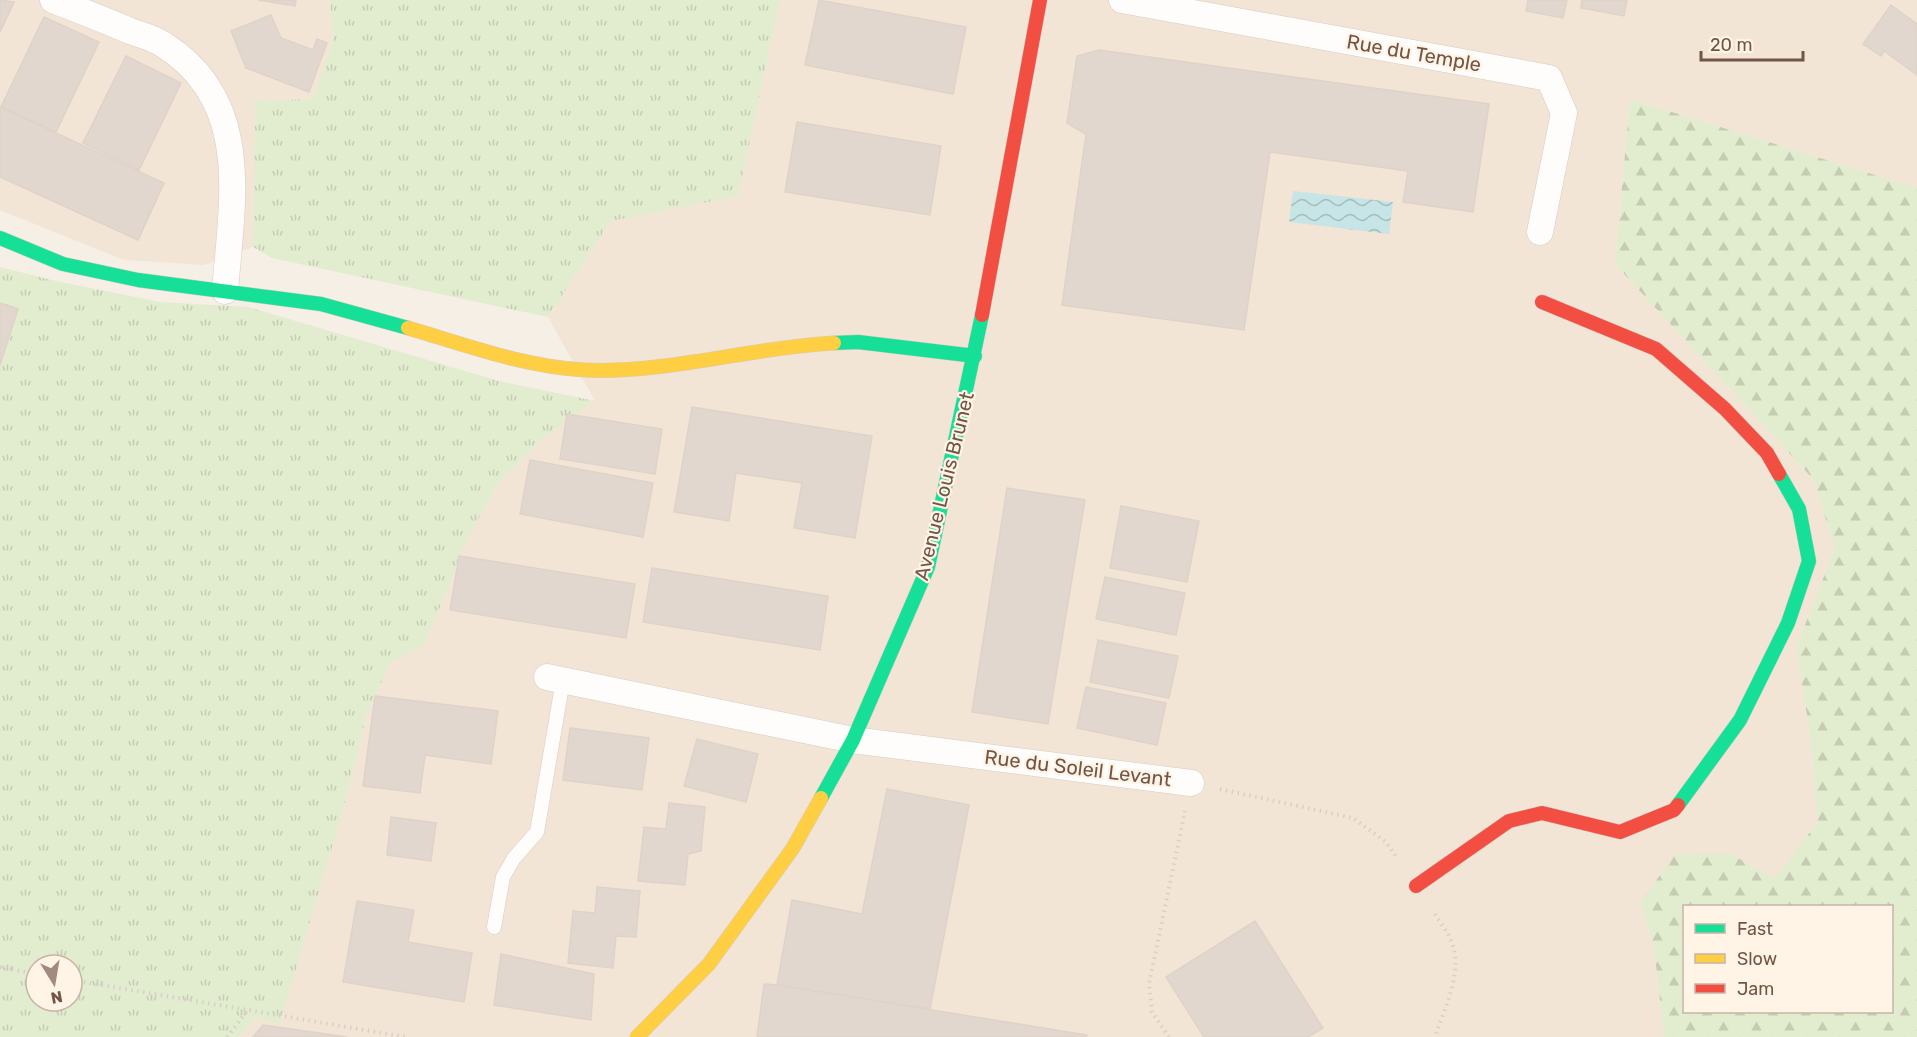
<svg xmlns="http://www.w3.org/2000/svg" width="1917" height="1037" viewBox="0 0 1917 1037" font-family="Rubik,sans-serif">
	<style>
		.residential { fill: #f2e5d5 }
		.grass { fill: url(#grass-tufts); fill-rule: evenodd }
		.forest { fill: url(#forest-firs); fill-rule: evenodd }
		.water { fill: url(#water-waves) }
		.building { fill: #e2d7ce; stroke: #dfd2c8; stroke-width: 1.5 }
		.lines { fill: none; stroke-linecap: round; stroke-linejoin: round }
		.lane-casing { stroke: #d7ccc4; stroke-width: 15 }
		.street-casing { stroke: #d7ccc4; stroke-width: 27 }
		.fast-casing { stroke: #d6cbc3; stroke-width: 15 }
		.slow-casing { stroke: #d6cbc3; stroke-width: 15 }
		.jam-casing { stroke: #d6cbc3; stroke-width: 15 }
		.path { stroke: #d9cfca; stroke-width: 4; stroke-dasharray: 1.5 4.5; stroke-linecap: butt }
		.lane { stroke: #fefdfb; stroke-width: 14 }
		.street { stroke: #fefdfb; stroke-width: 26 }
		.fast { stroke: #16e098; stroke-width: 14 }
		.slow { stroke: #ffcf43; stroke-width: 14 }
		.jam { stroke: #f24e42; stroke-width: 14 }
		.labels { text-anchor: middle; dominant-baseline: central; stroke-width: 4.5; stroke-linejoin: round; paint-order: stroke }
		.street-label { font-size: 20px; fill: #735546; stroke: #fff4e6 }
	</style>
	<defs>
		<pattern id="grass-tufts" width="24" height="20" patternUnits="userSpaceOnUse" patternTransform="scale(1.5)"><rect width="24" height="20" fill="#e2eccf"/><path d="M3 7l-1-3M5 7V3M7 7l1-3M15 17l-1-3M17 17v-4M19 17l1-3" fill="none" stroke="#c5ccb3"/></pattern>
		<pattern id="forest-firs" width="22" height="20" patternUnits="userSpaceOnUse" patternTransform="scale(1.5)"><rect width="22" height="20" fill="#e2eccf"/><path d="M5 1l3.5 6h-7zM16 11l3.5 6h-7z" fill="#c5ccb3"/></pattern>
		<pattern id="water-waves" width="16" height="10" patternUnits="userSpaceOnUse" patternTransform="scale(1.5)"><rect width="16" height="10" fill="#c7e4e6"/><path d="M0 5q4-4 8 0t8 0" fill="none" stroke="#a6bcbc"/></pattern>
	</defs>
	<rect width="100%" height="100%" fill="#f6efe6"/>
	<g class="residential">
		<polygon points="0,0 330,0 333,40 313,99 255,101 253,247 204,265 124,260 0,210"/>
		<polygon points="780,0 1917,0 1917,188 1630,99 1615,264 1813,479 1835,548 1796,648 1809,727 1818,822 1774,878 1729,853 1640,903 1654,947 1664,1037 239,1037 255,1018 280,1022 344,807 366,717 390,663 425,644 468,538 498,484 538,443 595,401 548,317 611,221 738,195"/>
	</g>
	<g class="grass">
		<polygon points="330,0 780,0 738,196 611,221 548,317 272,258 253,247 255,101 313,99 333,40"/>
		<path d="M0,267L56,281L160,302L248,307L499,381L595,401L538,443L498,484L468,538L425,644L390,663L366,717L344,807L280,1023L255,1018L239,1037H0ZM36,965H72V1001H36Z"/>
	</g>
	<path class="forest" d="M1630,99L1917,188V1037H1664L1654,947L1640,903L1675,854L1729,853L1774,878L1818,822L1809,727L1796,648L1835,548L1813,479L1615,264ZM1684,906H1892V1012H1684Z"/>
	<polygon class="water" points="1293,191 1393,202 1389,234 1289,222"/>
	<g class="building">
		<polygon points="0,0 14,2 0,32"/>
		<polygon points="258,0 296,0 295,6"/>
		<polygon points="819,0 966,27 953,94 805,65"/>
		<polygon points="1528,0 1567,0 1563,18 1526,11"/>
		<polygon points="1582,0 1627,0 1624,16 1581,8"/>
		<polygon points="1891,5 1917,24 1917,75 1884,51 1881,56 1863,44"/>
		<polygon points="271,15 281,38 313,50 317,39 327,43 309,92 246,68 231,31"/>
		<polygon points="44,17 99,42 56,132 1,107"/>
		<polygon points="1099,50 1489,104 1473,212 1403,202 1408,171 1270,152 1244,330 1062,305 1086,134 1067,123 1077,56"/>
		<polygon points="126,56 181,83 139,170 83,143"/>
		<polygon points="0,107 164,183 138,240 0,177"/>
		<polygon points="797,122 941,146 930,215 785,192"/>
		<polygon points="0,303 18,309 0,365"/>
		<polygon points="692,407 872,436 855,538 794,528 802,483 736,473 729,521 674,512"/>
		<polygon points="567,414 662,429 655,474 560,459"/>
		<polygon points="530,460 653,483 643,537 520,514"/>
		<polygon points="1007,488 1085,500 1048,724 972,712"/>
		<polygon points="1121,506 1199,521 1187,582 1110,568"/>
		<polygon points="459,556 635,584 626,638 450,610"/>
		<polygon points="652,568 828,596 820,650 643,622"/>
		<polygon points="1105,577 1185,593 1176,635 1096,619"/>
		<polygon points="1098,640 1178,656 1169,698 1090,682"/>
		<polygon points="1086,687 1166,703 1157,745 1077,728"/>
		<polygon points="375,696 498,711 491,764 425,755 420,793 363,786"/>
		<polygon points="570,728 649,738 642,790 563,780"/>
		<polygon points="697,739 758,754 746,802 684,786"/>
		<polygon points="887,789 969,805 930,1009 777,985 792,900 862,914"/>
		<polygon points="669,803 705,807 701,851 688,854 685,885 638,881 644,827 666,829"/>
		<polygon points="391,817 436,823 431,861 387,855"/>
		<polygon points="597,887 640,891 636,937 616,936 613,968 568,963 573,911 595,913"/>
		<polygon points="357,901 414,910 408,942 472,953 464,1002 343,982"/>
		<polygon points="1255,921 1323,1028 1308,1037 1204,1037 1166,977"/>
		<polygon points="501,954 594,974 591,1020 494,1005"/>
		<polygon points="764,984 777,985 1087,1035 1086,1037 757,1037"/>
		<polygon points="263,1025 347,1037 253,1037"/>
	</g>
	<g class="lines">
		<defs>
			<polyline id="lane" points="494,927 503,877 514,858 537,832 563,680"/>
			<g id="street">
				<path d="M53,0C79,10 105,20 130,31C141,35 154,38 164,45C253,101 232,201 225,291"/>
				<polyline points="1122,0 1549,78 1564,113 1540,232"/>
				<polyline points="547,677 853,740 1191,783"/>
			</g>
			<g id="fast">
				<polyline points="0,238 63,264 138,280 321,304 408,328"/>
				<polyline points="834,343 858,342 975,356"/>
				<polyline points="821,798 853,740 928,567 982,315"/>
				<polyline points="1678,805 1740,720 1788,623 1809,561 1799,509 1779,474"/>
			</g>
			<g id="slow">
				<path d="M408,328C466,345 525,367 585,370C665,374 753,347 834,343"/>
				<polyline points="637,1037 709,964 793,848 821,798"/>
			</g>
			<g id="jam">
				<polyline points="1542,302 1656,349 1725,409 1767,453 1779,474"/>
				<polyline points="982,315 1040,0"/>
				<polyline points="1416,886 1509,821 1542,813 1620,832 1674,810 1678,805"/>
			</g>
		</defs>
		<use href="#lane" class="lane-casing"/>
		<use href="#street" class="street-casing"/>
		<use href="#fast" class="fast-casing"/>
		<use href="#slow" class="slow-casing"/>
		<use href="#jam" class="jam-casing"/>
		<g class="path">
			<polyline points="1220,789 1353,818 1386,842 1397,858"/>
			<path d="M1435,914C1440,922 1446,930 1450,938C1465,969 1445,1007 1435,1037"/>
			<polyline points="0,967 36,974"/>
			<polyline points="72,980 406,1037"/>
			<polyline points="227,1037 247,1011"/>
			<polyline points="1169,1037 1152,1012 1149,984 1185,811"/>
		</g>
		<use href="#lane" class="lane"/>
		<use href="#street" class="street"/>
		<use href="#fast" class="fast"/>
		<use href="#slow" class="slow"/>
		<use href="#jam" class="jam"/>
	</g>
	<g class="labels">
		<g class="street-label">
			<text transform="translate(1414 53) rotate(10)">Rue du Temple</text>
			<text transform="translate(944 486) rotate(-76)">Avenue Louis Brunet</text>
			<text transform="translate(1078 768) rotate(7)">Rue du Soleil Levant</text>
		</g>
	</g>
	<rect x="1683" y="905" width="210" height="108" fill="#fff4e6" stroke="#c7b4a6" stroke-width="1.5"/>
	<rect x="1695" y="924" width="30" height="9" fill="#16e098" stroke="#c7b4a6" stroke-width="1.5"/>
	<text x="1737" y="935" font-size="18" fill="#735546">Fast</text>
	<rect x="1695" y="954" width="30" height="9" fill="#ffcf43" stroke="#c7b4a6" stroke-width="1.5"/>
	<text x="1737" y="965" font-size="18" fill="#735546">Slow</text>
	<rect x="1695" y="984" width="30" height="9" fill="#f24e42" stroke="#c7b4a6" stroke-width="1.5"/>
	<text x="1737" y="995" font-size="18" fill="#735546">Jam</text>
	<g transform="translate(54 983) rotate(169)"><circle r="28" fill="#fff4e6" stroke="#c7b4a6" stroke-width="1.5"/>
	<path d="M0-4.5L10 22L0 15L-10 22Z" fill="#a18b7e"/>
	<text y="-9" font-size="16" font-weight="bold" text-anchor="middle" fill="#735546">N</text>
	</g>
	<path d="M1701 51v9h102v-9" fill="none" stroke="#735546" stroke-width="3"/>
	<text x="1710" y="51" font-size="18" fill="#735546" stroke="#fff4e6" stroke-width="4.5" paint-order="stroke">20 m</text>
</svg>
